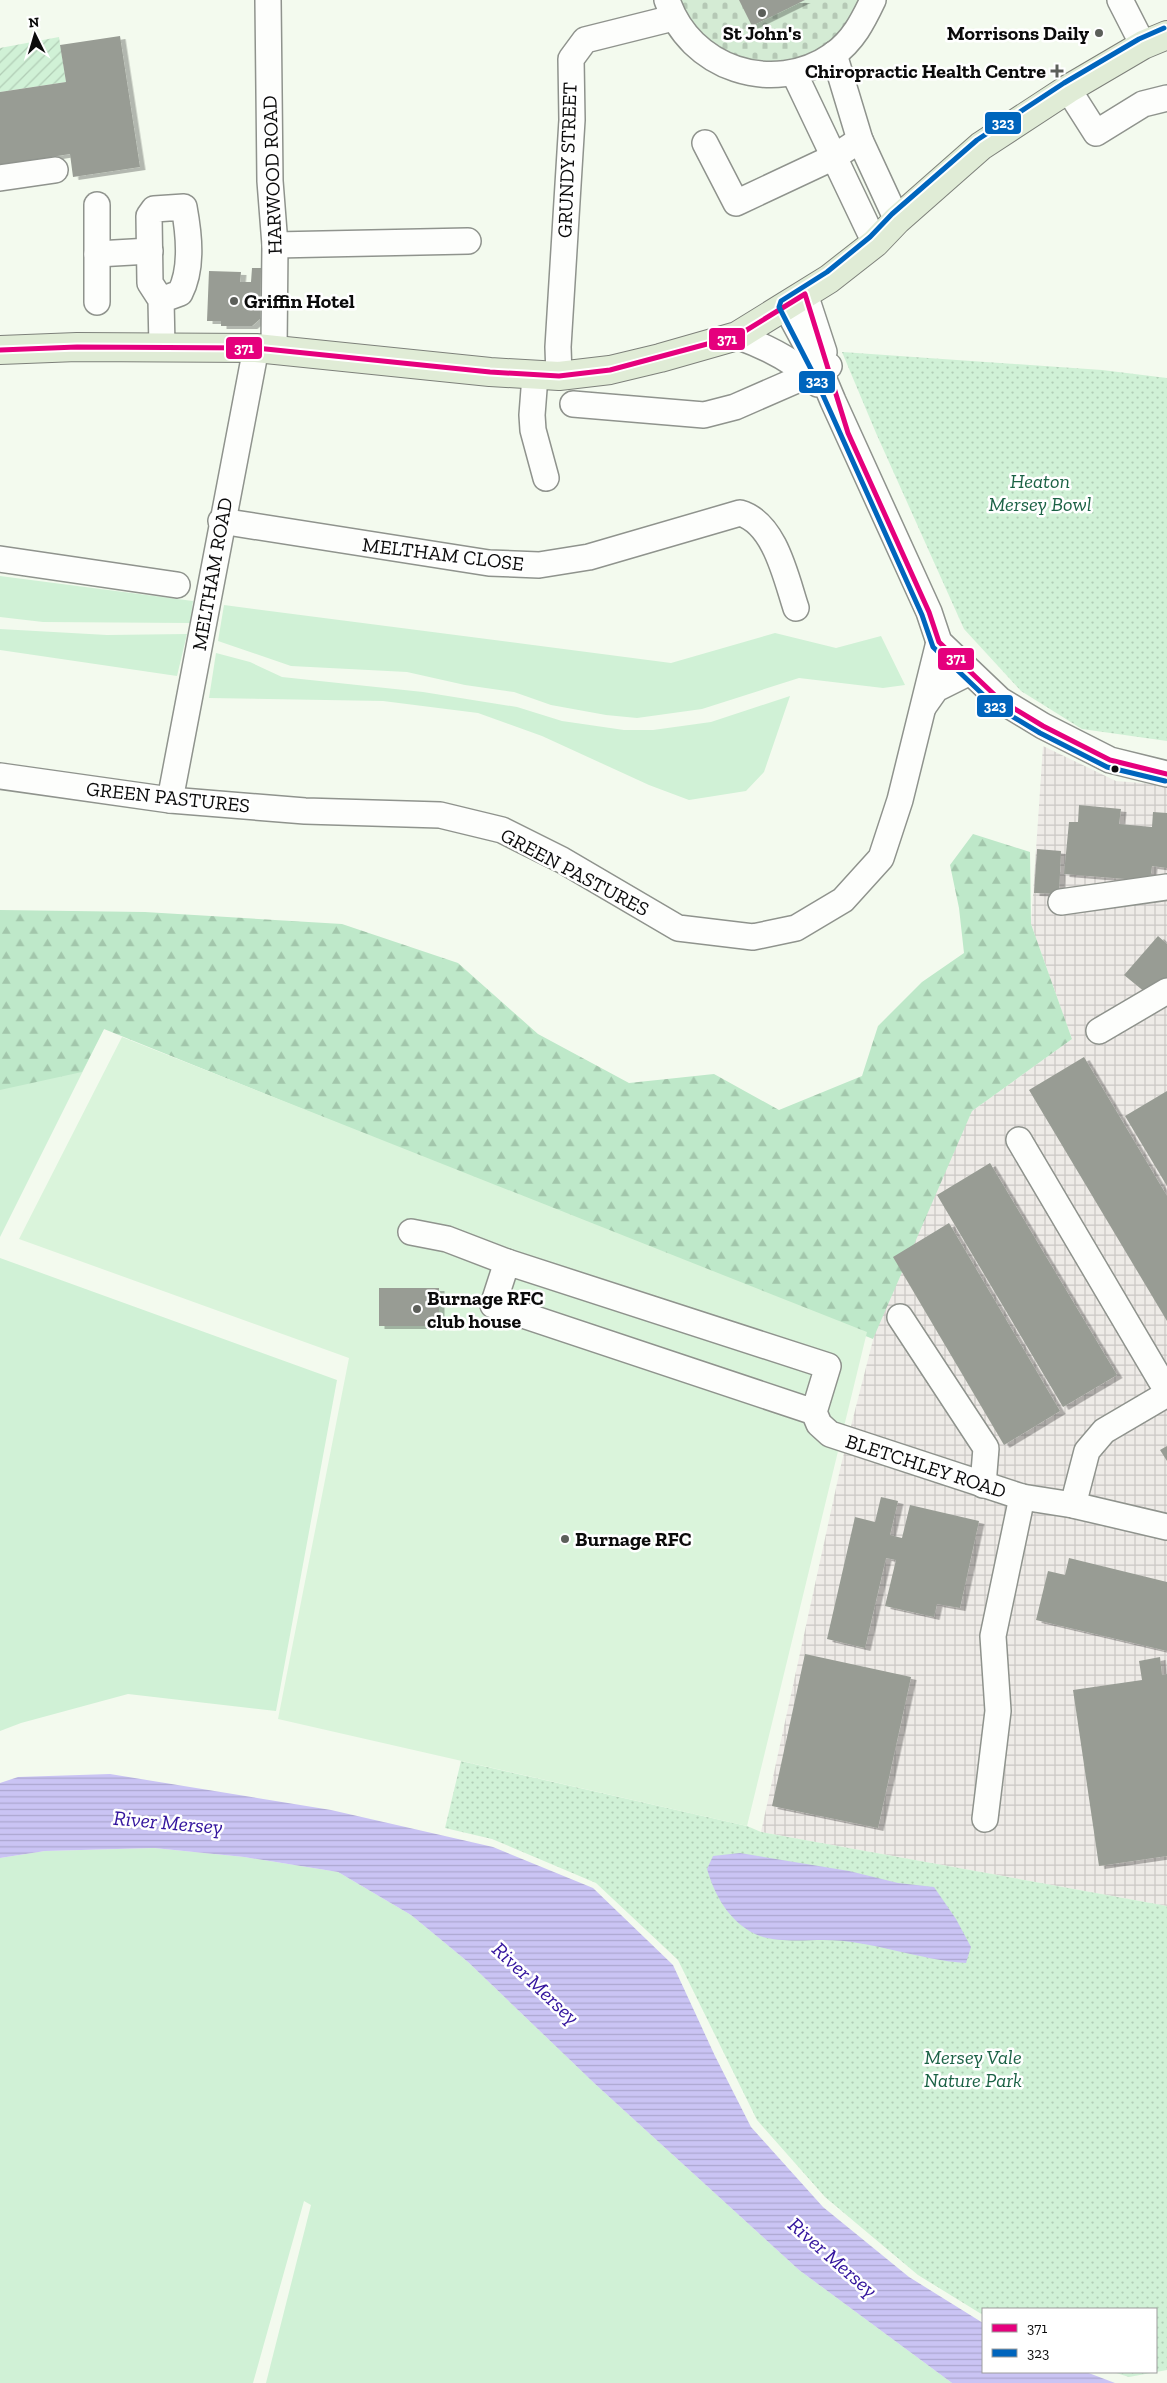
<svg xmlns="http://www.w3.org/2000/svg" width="1167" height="2383" viewBox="0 0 1167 2383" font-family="'Zilla Slab',serif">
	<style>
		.industrial { fill: url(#industrial-grid) }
		.grass { fill: #d0f1d6 }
		.forest { fill: url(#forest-firs) }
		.cemetery { fill: url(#cemetery-stones) }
		.park { fill: url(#park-dots) }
		.garden { fill: url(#garden-furrows) }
		.pitch { fill: #daf4db }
		.water { fill: url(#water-rules) }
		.building { fill: #989c94; filter: url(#shadow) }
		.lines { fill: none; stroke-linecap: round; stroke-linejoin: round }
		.minor-casing { stroke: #8f938d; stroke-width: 28 }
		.major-casing { stroke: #7d807a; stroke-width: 30 }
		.minor { stroke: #fdfefc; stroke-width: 25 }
		.major { stroke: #e0ecd6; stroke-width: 28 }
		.bus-1-casing { stroke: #fff; stroke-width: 9 }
		.bus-2-casing { stroke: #fff; stroke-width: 9 }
		.bus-1 { stroke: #e5007d; stroke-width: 5 }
		.bus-2 { stroke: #0065bd; stroke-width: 5 }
		.poi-dot { fill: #5c5f5a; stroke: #fff; stroke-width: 2 }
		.bus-dot { fill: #0b0b0b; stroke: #fff; stroke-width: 2 }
		.labels { text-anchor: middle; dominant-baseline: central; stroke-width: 5; stroke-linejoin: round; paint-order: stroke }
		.poi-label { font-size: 20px; font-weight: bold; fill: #0b0b0b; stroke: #fff; text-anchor: start }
		.street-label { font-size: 20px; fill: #0b0b0b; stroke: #fff }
		.park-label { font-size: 20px; font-style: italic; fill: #1b6245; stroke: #fff }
		.water-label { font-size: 21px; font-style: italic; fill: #33149d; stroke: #fff }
		.line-badge { stroke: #fff; stroke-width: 2 }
		.badge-label { font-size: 14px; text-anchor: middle; font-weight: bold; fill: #fff }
	</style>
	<defs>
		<pattern id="industrial-grid" width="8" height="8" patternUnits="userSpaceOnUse" patternTransform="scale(1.25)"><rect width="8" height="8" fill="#eeebe7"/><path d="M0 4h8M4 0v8" fill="none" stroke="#cbc8c5"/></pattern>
		<pattern id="forest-firs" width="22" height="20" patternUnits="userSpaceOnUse" patternTransform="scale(1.25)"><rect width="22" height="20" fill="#bee8c9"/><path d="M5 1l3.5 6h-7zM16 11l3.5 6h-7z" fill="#a2c6ab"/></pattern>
		<pattern id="cemetery-stones" width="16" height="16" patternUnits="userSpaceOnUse" patternTransform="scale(1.25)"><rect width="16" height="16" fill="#d4ebd4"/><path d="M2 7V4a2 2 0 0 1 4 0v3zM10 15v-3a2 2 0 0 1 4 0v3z" fill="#b5c8b5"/></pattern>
		<pattern id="park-dots" width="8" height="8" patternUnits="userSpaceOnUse" patternTransform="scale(1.25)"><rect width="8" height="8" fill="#d0f1d6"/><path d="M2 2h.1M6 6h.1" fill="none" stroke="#b1cdb6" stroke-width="1.8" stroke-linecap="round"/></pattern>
		<pattern id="garden-furrows" width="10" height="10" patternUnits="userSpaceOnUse" patternTransform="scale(1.25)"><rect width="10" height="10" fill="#d0f1d6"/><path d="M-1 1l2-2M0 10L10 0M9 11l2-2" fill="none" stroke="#b1cdb6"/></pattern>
		<pattern id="water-rules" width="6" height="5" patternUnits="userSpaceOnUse" patternTransform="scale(1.25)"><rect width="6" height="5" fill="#cac4f4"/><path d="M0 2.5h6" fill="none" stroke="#aca7d0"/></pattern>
		<filter id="shadow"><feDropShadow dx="5.5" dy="3" stdDeviation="0" flood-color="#0004"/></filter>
	</defs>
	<rect width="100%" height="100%" fill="#f3faee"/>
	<polygon class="industrial" points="1043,746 1116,781 1167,785 1167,1906 761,1832 841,1465 895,1254 972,1111 1072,1039 1031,924"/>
	<g class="grass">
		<polygon points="0,576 193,601 190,623 43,622 0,617"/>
		<polygon points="224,605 671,663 775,633 836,648 881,636 905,685 883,688 799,678 702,709 637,718 606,715 551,705 514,692 465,685 407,672 291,666 218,641"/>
		<polygon points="0,629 107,635 187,634 177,676 0,650"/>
		<polygon points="216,653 250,662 282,677 423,692 517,707 562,721 624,730 653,730 711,722 790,696 764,772 746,791 689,800 649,785 542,736 478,713 383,701 209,698"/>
		<polygon points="0,1002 104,1029 0,1237"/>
		<polygon points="0,1258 337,1380 276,1711 128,1694 21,1723 0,1731"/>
		<polygon points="154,1848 244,1857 338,1872 411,1915 468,1962 594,2083 799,2270 952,2383 266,2383 311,2205 304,2201 253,2383 0,2383 0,1858 45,1851"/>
	</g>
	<polygon class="forest" points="973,834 1030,852 1031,924 1072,1039 972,1111 873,1339 104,1029 82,1072 0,1090 0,910 145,912 342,924 458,963 538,1034 629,1083 714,1074 779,1110 862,1076 878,1026 922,982 964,953 959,908 950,865"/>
	<polygon class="cemetery" points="678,0 862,0 842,35 816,55 786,65 754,64 723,54 698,35"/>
	<g class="park">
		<polygon points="842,352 1102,370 1167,378 1167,741 1082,729 1021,691 964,629 876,433"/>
		<polygon points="461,1761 747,1826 761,1832 1167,1906 1167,2370 1129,2377 1113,2372 1156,2372 1156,2309 983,2309 983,2315 918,2275 825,2197 757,2120 678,1960 596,1883 492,1839 445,1828"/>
	</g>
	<polygon class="garden" points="59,37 66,82 0,92 0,48"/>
	<polygon class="pitch" points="122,1037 867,1332 747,1826 278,1719 349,1358 19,1239"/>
	<g class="water">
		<polygon points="110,1774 331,1810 493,1847 593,1888 673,1965 715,2056 751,2127 823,2207 909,2277 983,2323 983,2372 1086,2372 1115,2383 952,2383 799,2270 594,2083 468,1962 411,1915 338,1872 244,1857 154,1848 45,1851 0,1858 0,1783 18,1777"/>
		<path d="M740,1853L849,1871L898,1883L934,1887L956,1919L971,1947L966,1963C918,1960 872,1940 823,1940C804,1940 773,1943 755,1934C729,1921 715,1896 707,1869L713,1856Z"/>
	</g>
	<g class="building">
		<polygon points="739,0 805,0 752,26"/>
		<polygon points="120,36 140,167 73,177 70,154 0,165 0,92 66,82 60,45"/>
		<polygon points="252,268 261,268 260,319 252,326 221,326 221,321 207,321 209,271 241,272 240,282 251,282"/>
		<polygon points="1079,805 1121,809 1119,824 1152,827 1153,812 1167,813 1167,868 1152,866 1150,881 1064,874 1069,822 1078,822"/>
		<polygon points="1037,849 1061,851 1059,894 1034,893"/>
		<polygon points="1158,936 1167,944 1167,979 1151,997 1124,975"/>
		<polygon points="1084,1057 1167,1196 1167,1321 1029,1090"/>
		<polygon points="1167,1091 1167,1186 1125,1116"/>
		<polygon points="990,1163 1117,1375 1063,1407 937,1195"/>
		<polygon points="949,1223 1060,1411 1004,1445 893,1257"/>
		<rect x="379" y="1288" width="60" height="38"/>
		<polygon points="1167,1446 1167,1461 1160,1450"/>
		<polygon points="881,1497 898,1501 890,1535 902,1538 910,1505 979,1521 960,1608 937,1604 934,1617 885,1606 896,1560 886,1558 865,1648 827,1639 855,1517 875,1522"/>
		<polygon points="1069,1558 1167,1582 1167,1651 1036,1620 1048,1571 1065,1575"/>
		<polygon points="805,1654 911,1677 878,1828 772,1806"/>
		<polygon points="1160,1657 1162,1675 1167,1674 1167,1856 1099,1866 1073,1690 1142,1680 1139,1661"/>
	</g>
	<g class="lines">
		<defs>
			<g id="minor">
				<polyline points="268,0 270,181 275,245 274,349"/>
				<path d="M667,0C689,68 773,97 833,55C853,41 863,21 873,0"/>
				<polyline points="1120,0 1143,45"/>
				<polyline points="834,54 860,140 897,220"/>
				<polyline points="794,73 875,243"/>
				<polyline points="1068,89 1096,133 1143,104 1167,98"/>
				<polyline points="705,143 736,203 834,157 860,140"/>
				<polyline points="0,178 55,170"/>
				<polyline points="275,245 468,241"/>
				<polyline points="97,254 150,251"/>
				<polyline points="805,294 824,352"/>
				<path d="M161,300L180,293C193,268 189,234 184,207L154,209L149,216L150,283L161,300L162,347"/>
				<polyline points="97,302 97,205"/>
				<polyline points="786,307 820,370 833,401 929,612 939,642 1000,700 1043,726 1110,760 1167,774"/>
				<path d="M737,336C767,347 796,361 818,384"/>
				<polyline points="535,376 532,415 533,430 546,478"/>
				<polyline points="559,376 558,347 572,120 571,59 585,40 673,18"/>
				<polyline points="573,404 704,415 735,407 829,366"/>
				<path d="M221,521L489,563L539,565L589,557L740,513C775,523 786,578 796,608"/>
				<polyline points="0,559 177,585"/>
				<polyline points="924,706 936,689 970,672"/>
				<polyline points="0,776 170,800 305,811 440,815 502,830 562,860 678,928 753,937 796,928 843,900 881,858 900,800 939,642"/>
				<polyline points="170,800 256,348"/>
				<polyline points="1061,902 1167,887"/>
				<polyline points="1099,1031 1167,991"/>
				<polyline points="1019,1140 1167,1391"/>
				<polyline points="411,1232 447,1239 507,1262"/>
				<polyline points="900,1317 986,1448 983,1485"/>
				<polyline points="814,1412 493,1305 507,1262 828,1366 814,1412 819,1424 830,1434 1022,1497 1073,1505 1167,1527"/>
				<polyline points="1073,1505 1087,1451 1104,1431 1167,1394"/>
				<polyline points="985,1819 998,1711 993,1636 1022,1497"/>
			</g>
			<polyline id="major" points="0,350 77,347 256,348 490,372 559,376 610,370 660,358 737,336 829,279 875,243 897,220 981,146 1068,89 1143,45 1167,35"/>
		</defs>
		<use href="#minor" class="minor-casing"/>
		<use href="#major" class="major-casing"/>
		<use href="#minor" class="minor"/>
		<use href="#major" class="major"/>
		<defs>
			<polyline id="bus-1" points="0,350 77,347 256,348 490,372 559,376 610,370 737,336 805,294 848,433 929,612 939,642 1000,700 1043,726 1110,760 1167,774"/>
			<polyline id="bus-2" points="1164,28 1139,39 1064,83 977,140 892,214 870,237 827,272 781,301 779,307 813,373 922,615 933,647 995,706 1040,733 1107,767 1165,781"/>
		</defs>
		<use href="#bus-1" class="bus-1-casing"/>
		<use href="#bus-2" class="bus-2-casing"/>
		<use href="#bus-1" class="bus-1"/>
		<use href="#bus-2" class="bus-2"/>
	</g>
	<g class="poi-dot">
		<circle cx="762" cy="13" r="5"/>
		<circle cx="1099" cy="33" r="5"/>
		<path d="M1054.5 63.5h5v5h5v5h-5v5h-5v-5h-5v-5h5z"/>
		<circle cx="234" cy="301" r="5"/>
		<circle cx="417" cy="1309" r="5"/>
		<circle cx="565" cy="1539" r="5"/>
	</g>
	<circle class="bus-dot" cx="1115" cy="769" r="4.5"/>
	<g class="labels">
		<g class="poi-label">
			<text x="762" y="33" text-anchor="middle">St John's</text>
			<text x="1089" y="33" text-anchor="end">Morrisons Daily</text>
			<text x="1046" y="71" text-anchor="end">Chiropractic Health Centre</text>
			<text x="244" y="301">Griffin Hotel</text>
			<text x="427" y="1298">Burnage RFC<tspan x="427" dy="23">club house</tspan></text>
			<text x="575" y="1539">Burnage RFC</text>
		</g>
		<g class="street-label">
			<text transform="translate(567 160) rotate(-88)">GRUNDY STREET</text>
			<text transform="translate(272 175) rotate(-92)">HARWOOD ROAD</text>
			<text transform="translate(443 554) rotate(7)">MELTHAM CLOSE</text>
			<text transform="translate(212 574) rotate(-80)">MELTHAM ROAD</text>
			<text transform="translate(168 797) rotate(6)">GREEN PASTURES</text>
			<text transform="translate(575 872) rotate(28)">GREEN PASTURES</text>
			<text transform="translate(926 1466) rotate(18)">BLETCHLEY ROAD</text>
		</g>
		<g class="park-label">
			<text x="1040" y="481">Heaton<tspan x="1040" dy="23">Mersey Bowl</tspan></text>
			<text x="973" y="2057">Mersey Vale<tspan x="973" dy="23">Nature Park</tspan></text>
		</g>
		<g class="water-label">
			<text transform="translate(168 1822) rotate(5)">River Mersey</text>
			<text transform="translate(536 1983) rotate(43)">River Mersey</text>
			<text transform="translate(833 2257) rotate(41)">River Mersey</text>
		</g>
	</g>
	<g class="line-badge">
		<rect x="984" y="111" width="38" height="24" rx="5" fill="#0065bd"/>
		<rect x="708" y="327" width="38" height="24" rx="5" fill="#e5007d"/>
		<rect x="225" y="336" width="38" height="24" rx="5" fill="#e5007d"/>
		<rect x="798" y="370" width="38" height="24" rx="5" fill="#0065bd"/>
		<rect x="937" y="647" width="38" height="24" rx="5" fill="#e5007d"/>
		<rect x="976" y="694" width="38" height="24" rx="5" fill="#0065bd"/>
	</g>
	<g class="badge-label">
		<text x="1003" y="128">323</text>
		<text x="727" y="344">371</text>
		<text x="244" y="353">371</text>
		<text x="817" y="386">323</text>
		<text x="956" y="663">371</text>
		<text x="995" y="711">323</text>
	</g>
	<rect x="982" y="2308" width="175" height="65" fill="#ffffff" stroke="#9d9d9d"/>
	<rect x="992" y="2324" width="25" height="8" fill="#e5007d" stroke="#9d9d9d"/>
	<text x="1027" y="2333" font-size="15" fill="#0b0b0b">371</text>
	<rect x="992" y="2349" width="25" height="8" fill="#0065bd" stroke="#9d9d9d"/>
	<text x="1027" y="2358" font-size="15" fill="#0b0b0b">323</text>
	<g transform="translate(35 35) rotate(355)" stroke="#ffffff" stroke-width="4" paint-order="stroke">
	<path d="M0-4L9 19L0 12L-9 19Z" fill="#0b0b0b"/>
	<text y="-8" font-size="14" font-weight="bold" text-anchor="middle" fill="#0b0b0b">N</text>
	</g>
</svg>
